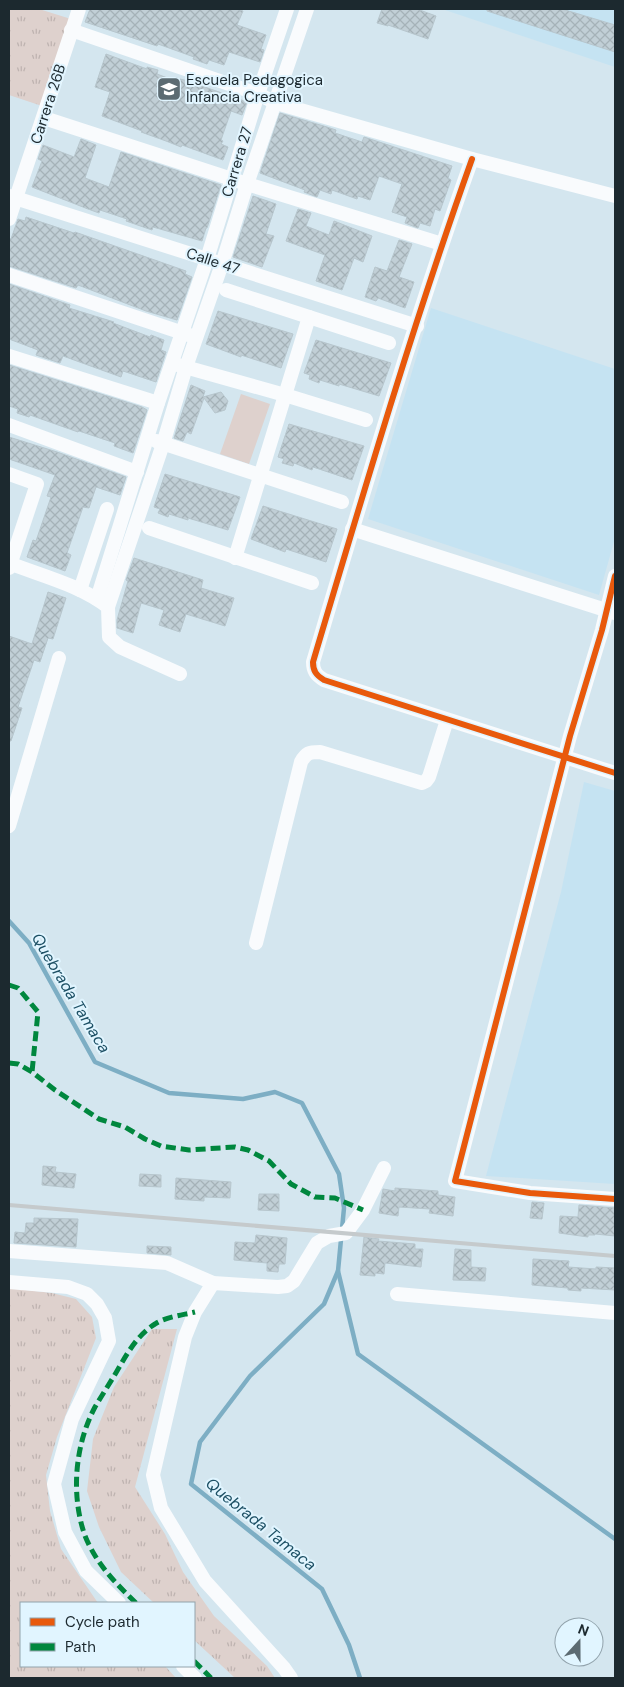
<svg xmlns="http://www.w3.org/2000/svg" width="624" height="1687" viewBox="0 0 624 1687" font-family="'DM Sans',sans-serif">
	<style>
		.built { fill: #c5e3f2 }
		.grass { fill: url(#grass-tufts) }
		.garden { fill: #ded1cd }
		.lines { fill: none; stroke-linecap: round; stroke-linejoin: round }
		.stream { stroke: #7daec4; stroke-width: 4.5 }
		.building { fill: url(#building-cross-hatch); stroke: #b7c6cd }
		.minor { stroke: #f9fbfd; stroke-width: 14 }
		.rail { stroke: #c5cacc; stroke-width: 4 }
		.quiet { stroke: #00873e; stroke-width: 5; stroke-dasharray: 10 5; stroke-linecap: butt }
		.cycleway-casing { stroke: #e1f5ff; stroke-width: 9 }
		.cycleway { stroke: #e8590c; stroke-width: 6 }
		.labels { text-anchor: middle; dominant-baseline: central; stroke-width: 4; stroke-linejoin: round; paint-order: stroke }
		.poi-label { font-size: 15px; fill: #1c292f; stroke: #e1f5ff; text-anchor: start }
		.street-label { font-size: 15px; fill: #1c292f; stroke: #e1f5ff }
		.water-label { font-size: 16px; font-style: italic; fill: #1d5065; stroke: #e1f5ff }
	</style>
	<defs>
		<pattern id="grass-tufts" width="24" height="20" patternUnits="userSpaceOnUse" patternTransform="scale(1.25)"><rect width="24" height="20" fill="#ded1cd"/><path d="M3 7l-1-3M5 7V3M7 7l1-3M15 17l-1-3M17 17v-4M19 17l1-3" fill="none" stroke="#beb3b0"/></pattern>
		<pattern id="building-cross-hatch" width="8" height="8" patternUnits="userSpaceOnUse" patternTransform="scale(1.25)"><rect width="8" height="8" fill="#c1cfd6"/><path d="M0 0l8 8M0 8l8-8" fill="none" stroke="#a5b2b8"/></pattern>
	</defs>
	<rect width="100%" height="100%" fill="#d4e6ef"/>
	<g class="built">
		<polygon points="442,9 615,9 615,67"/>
		<polygon points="431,308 615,369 615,538 599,595 368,519"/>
		<polygon points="584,782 615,791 615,1184 486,1176 561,892"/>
	</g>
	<g class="grass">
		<polygon points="9,9 39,9 71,19 42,106 9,95"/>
		<polygon points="9,1288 52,1293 76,1299 92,1317 96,1338 57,1437 46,1475 50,1511 61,1549 98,1603 21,1603 21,1666 165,1666 176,1678 9,1678"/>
		<polygon points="152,1329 177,1329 135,1487 165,1534 183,1572 214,1616 267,1666 275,1678 235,1678 194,1640 194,1603 154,1603 121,1572 99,1527 87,1491 93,1439 114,1387"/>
	</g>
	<polygon class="garden" points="241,394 270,404 249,464 220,454"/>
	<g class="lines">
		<g class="stream">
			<polyline points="9,921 29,943 95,1062 169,1093 243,1099 275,1092 302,1103 339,1174 344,1208 338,1271 324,1304 250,1376 200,1442 191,1484 322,1589 349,1645 360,1678"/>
			<polyline points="338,1271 358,1354 615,1539"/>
		</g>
	</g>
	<g class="building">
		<polygon points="90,9 236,9 243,11 237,25 266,35 261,49 264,50 260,62 229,52 224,65 209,60 207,64 193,59 194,57 158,44 157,46 85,22"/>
		<polygon points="382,9 417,9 436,16 428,39 388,25 388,26 377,23"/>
		<polygon points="487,9 562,9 615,25 615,52 487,11"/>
		<polygon points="106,54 147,69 147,67 158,70 157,74 178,82 180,79 188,81 247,102 242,115 231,111 221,140 223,141 221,144 228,147 223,160 182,145 181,147 166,141 141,132 142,131 102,116 110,92 95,87"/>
		<polygon points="280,113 327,127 336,130 335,133 362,142 364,137 452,166 448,178 451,180 440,211 435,209 430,226 420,223 418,228 405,223 407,217 392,212 402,184 379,176 370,200 358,196 357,199 332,190 331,194 320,190 317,197 304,192 305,190 260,173"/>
		<polygon points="81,139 96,145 85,178 109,187 121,152 221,185 207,228 206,228 202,241 153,227 152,230 126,221 127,219 100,210 99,213 88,209 32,187 42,161 38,159 43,145 74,157"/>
		<polygon points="253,196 276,204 266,234 274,236 262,267 233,257"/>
		<polygon points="298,209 311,213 306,226 329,235 334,221 372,236 363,262 354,258 342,290 316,281 325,255 286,241"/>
		<polygon points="26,217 74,233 75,232 186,271 185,274 192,277 177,320 146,311 78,285 76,288 9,266 9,238 11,239 18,219 25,221"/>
		<polygon points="399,240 412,244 399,277 414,282 405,308 378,298 376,301 365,297 375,267 387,271"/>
		<polygon points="9,284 70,305 69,308 114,322 113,323 150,337 151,335 164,340 161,350 166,352 156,382 123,371 121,377 63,356 60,363 36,355 38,350 9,339"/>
		<polygon points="218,311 293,334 281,368 241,355 241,357 206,344"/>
		<polygon points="316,340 391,363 379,396 339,384 339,386 320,380 319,383 309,379 310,375 304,373"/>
		<polygon points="9,365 142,407 147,410 133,453 114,446 115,443 79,431 78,432 30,415 29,417 17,413 18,409 9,406"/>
		<polygon points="191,385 205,391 203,397 221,392 228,401 225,410 215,413 204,398 191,434 187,432 183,441 174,438"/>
		<polygon points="289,424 364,446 352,480 313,467 312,470 294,463 293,466 282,463 284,459 278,457"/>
		<polygon points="9,437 57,452 126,477 120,495 96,487 89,508 83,507 67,553 71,555 65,571 27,557 33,540 36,541 51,497 47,496 55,475 9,459"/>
		<polygon points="165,474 240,497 228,530 188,518 188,520 169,514 168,517 158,513 160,509 154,507"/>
		<polygon points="263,506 337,529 326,562 286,549 285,552 251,539"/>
		<polygon points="134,558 203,580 201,588 234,598 225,626 186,614 180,632 159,625 164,610 141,603 133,633 117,628 117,620 128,581 126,580"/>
		<polygon points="48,592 66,598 53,639 48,638 40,662 34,660 18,707 22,708 11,741 9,741 9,636 32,644"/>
		<polygon points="43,1166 56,1167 55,1172 76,1174 74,1188 42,1185"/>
		<polygon points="140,1174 161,1175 161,1187 139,1186"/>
		<polygon points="176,1178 231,1182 230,1198 204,1197 204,1201 175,1199"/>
		<polygon points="395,1188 438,1191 438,1195 455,1197 453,1216 429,1213 430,1209 399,1207 398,1216 379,1213 383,1189 395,1191"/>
		<polygon points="259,1194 279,1194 279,1211 258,1210"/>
		<polygon points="532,1202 544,1203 542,1219 530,1218"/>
		<polygon points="579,1205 615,1208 615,1236 595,1234 595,1235 588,1235 588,1237 559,1233 560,1216 578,1217"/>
		<polygon points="34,1218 78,1219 76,1247 14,1243 15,1232 25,1233 26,1223 34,1223"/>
		<polygon points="256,1235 287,1238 285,1264 279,1264 278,1272 267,1271 267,1263 234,1260 235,1242 255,1243"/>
		<polygon points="364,1237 379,1239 378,1241 415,1244 415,1249 423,1249 421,1267 385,1263 384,1274 375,1273 375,1276 360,1275"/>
		<polygon points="147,1246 171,1247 171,1255 147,1253"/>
		<polygon points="455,1249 471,1250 471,1267 486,1268 485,1281 453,1280"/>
		<polygon points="533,1259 569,1261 568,1267 596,1269 596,1267 615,1268 615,1290 581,1288 581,1291 568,1290 568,1288 532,1285"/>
	</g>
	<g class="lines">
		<g class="minor">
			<polyline points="71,30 258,94 276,103 472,159 615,196"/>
			<polyline points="44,118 247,184 442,244"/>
			<path d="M472,159C413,324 363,494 313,662C313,671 316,675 324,680L615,773"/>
			<polyline points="9,196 417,326"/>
			<polyline points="9,219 79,9"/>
			<polyline points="9,275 189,335"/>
			<polyline points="226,290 389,343"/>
			<polyline points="9,356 158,403"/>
			<polyline points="178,365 285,395 366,420"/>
			<polyline points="9,425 137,472"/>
			<polyline points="156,441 342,502"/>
			<polyline points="9,474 37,484 9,568"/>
			<polyline points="149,528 312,583"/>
			<polyline points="352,529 615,613"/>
			<polyline points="235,558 309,317"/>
			<path d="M9,563C42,576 80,585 108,607L109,637L120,647L180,674"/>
			<polyline points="615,576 602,630 570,736 455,1181 530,1193 615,1199"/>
			<polyline points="80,590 107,509"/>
			<polyline points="97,599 158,403 207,259 258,94 287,9"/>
			<polyline points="108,607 163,444 186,367 222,264 247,184 307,9"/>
			<polyline points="9,826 59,658"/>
			<path d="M256,943L301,762C306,753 309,752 320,752L422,783L426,781L429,777L447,720"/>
			<polyline points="9,1251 167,1263 213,1283 278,1287 287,1286 294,1281 317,1243 329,1236 346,1233 363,1210 384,1168"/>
			<polyline points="9,1282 68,1287 87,1294 97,1304 105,1318 109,1341 72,1419 54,1484 65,1532 86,1571 119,1603"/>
			<polyline points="213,1283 195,1312 185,1337 153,1475 161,1508 205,1581 284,1668 291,1678"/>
			<polyline points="397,1294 615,1313"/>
			<polyline points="183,1666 195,1678"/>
		</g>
		<polyline class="rail" points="9,1205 615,1256"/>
		<g class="quiet">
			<polyline points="9,985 18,988 38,1012 32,1072"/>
			<polyline points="9,1063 18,1064 32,1072 55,1090 99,1119 125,1127 145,1139 161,1146 189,1150 235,1147 248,1150 269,1161 291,1184 315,1197 335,1198 363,1210"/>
			<path d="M136,1603C115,1583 94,1561 84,1533C71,1493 75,1445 95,1407C102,1395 110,1383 117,1371C127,1354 137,1335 155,1324C165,1317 183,1315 195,1312"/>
			<polyline points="194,1661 211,1678"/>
		</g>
		<defs>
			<g id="cycleway">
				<path d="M472,159C413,324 363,494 313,662C313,671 316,675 324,680L615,773"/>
				<polyline points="615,576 602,630 570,736 455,1181 530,1193 615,1199"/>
			</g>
		</defs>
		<use href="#cycleway" class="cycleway-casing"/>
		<use href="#cycleway" class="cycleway"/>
	</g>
	<defs>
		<symbol id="school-square" viewBox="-11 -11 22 22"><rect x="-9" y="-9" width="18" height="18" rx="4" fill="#5c6b72" stroke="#e1f5ff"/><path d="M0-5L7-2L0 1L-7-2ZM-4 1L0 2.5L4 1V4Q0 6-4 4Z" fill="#fff"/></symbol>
	</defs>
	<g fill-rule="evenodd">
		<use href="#school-square" x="155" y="75" width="28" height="28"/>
	</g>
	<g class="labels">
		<g class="poi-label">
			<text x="186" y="80">Escuela Pedagogica<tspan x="186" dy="17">Infancia Creativa</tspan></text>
		</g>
		<g class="street-label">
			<text transform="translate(48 104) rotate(-72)">Carrera 26B</text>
			<text transform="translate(237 162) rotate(-73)">Carrera 27</text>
			<text transform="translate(213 261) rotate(18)">Calle 47</text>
		</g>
		<g class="water-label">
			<text transform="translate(71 993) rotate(59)">Quebrada Tamaca</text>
			<text transform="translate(261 1524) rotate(39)">Quebrada Tamaca</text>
		</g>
	</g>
	<rect width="624" height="1687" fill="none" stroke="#1c292f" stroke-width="20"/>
	<rect x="20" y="1602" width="175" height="65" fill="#e1f5ff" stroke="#92a3ac"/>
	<rect x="30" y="1618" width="25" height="8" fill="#e8590c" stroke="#92a3ac"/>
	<text x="65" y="1627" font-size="15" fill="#1c292f">Cycle path</text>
	<rect x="30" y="1643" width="25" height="8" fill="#00873e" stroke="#92a3ac"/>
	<text x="65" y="1652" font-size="15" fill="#1c292f">Path</text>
	<g transform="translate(579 1642) rotate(21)"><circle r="24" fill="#e1f5ff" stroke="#92a3ac"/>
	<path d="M0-4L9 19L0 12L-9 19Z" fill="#5c6b72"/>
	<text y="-8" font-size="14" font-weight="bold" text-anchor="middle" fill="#1c292f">N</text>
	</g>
</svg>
